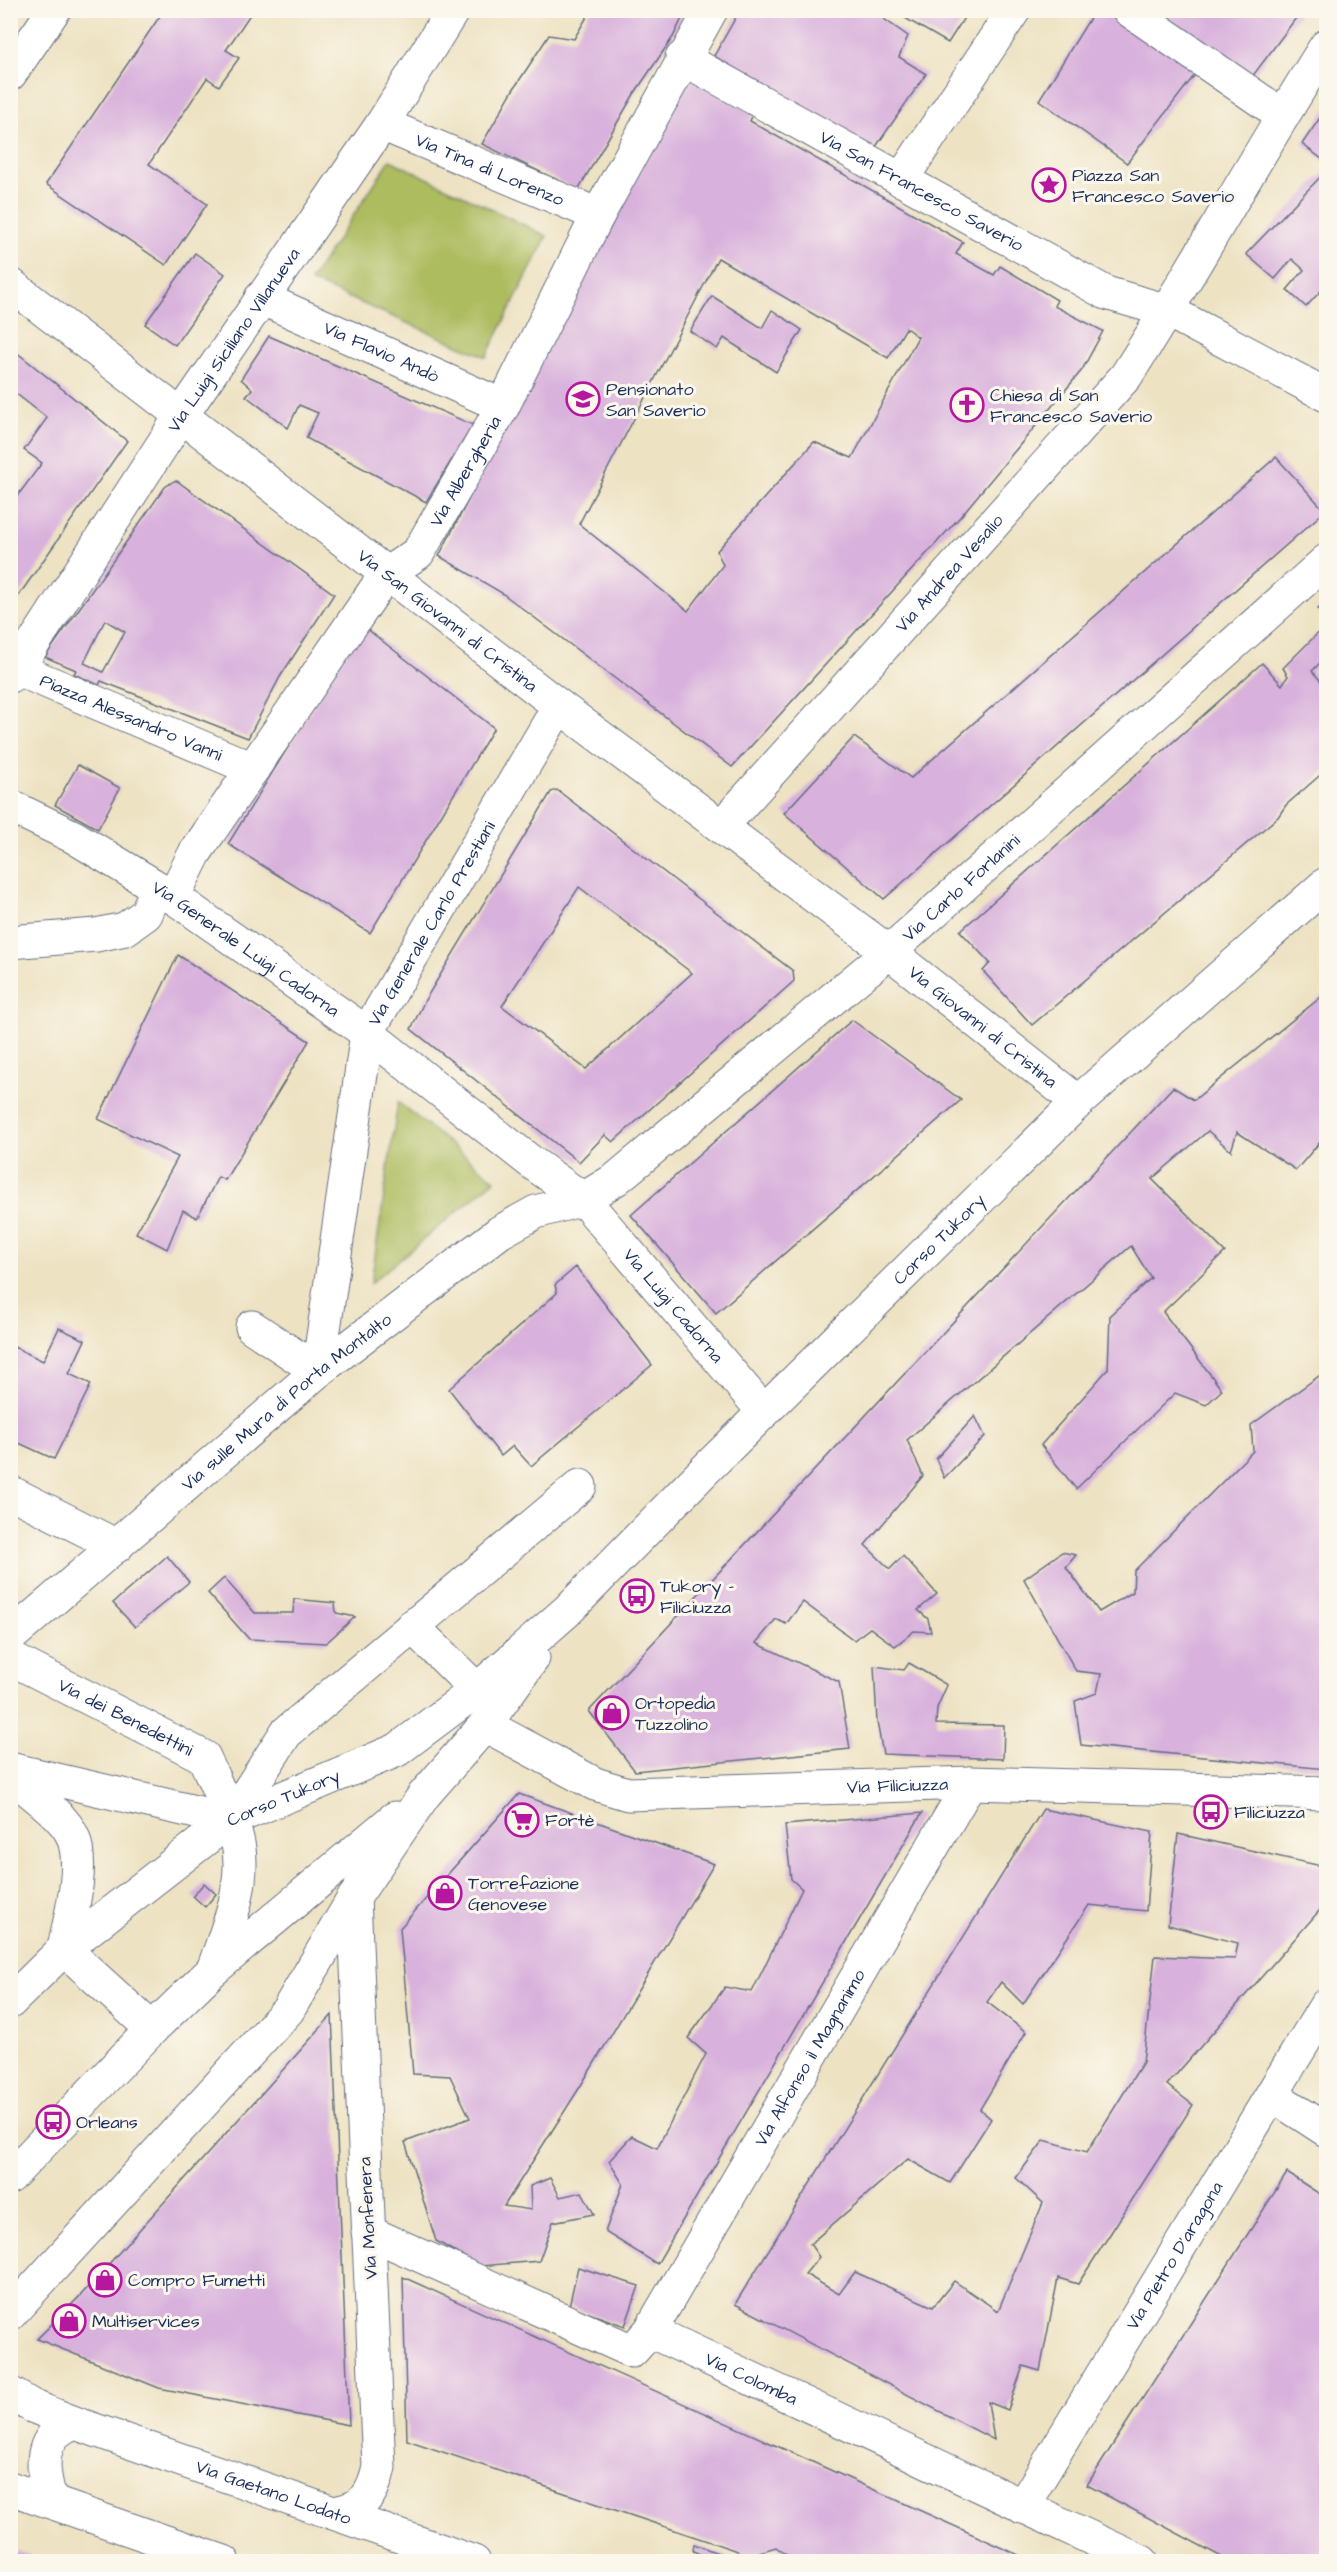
<svg xmlns="http://www.w3.org/2000/svg" width="1337" height="2572" viewBox="0 0 1337 2572" font-family="'Architects Daughter',sans-serif">
	<style>
		.green { fill: #adbc5f; stroke: #64765e; stroke-width: 1.5 }
		.building { fill: #d8b1dc; fill-rule: evenodd }
		.lines { fill: none; stroke-linecap: round; stroke-linejoin: round }
		.minor-casing { stroke: #646e81; stroke-width: 35 }
		.major-casing { stroke: #646e81; stroke-width: 35 }
		.minor { stroke: #fff; stroke-width: 33 }
		.major { stroke: #fff; stroke-width: 33 }
		.labels { text-anchor: middle; dominant-baseline: central; stroke-width: 6; stroke-linejoin: round; paint-order: stroke }
		.street-label { font-size: 18px; fill: #1b2f5e; stroke: #fbf7ec }
		.poi-label { font-size: 18px; fill: #1b2f5e; stroke: #fbf7ec; text-anchor: start }
	</style>
	<rect width="100%" height="100%" fill="#fbf7ec"/>
	<filter id="ink" filterUnits="userSpaceOnUse"><feTurbulence type="fractalNoise" baseFrequency=".0167" numOctaves="2"/><feDisplacementMap in="SourceGraphic" scale="12" xChannelSelector="R" yChannelSelector="G"/><feConvolveMatrix kernelMatrix="1 2 1 2 8 2 1 2 1" color-interpolation-filters="sRGB"/></filter>
	<filter id="wash" filterUnits="userSpaceOnUse"><feTurbulence type="fractalNoise" baseFrequency=".008" numOctaves="4" result="noise"/><feDisplacementMap in="SourceGraphic" scale="24" xChannelSelector="R" yChannelSelector="G"/><feGaussianBlur stdDeviation="1.35" result="paint"/><feColorMatrix in="noise" values="0 0 0 0 0 0 0 0 0 0 0 0 0 0 0 0 0 1.4 0 .05"/><feComposite in="paint" operator="in"/></filter>
	<g filter="url(#wash)">
		<rect width="100%" height="100%" fill="#ede2c2"/>
		<g class="green">
			<polygon points="390,160 547,236 486,357 310,281"/>
			<polygon points="398,1102 495,1180 371,1283"/>
		</g>
		<g id="blocks">
			<g class="building">
				<polygon points="164,10 253,10 226,50 239,58 219,86 207,78 149,164 207,204 166,265 46,184"/>
				<polygon points="591,10 686,10 673,37 634,94 578,190 482,144 513,90 549,35 574,39"/>
				<polygon points="740,10 871,10 908,36 899,57 926,74 873,151 714,56"/>
				<polygon points="891,10 969,10 948,43"/>
				<polygon points="1095,10 1115,10 1197,72 1127,163 1039,100"/>
				<polygon points="1158,10 1302,10 1249,81"/>
				<path d="M689,77L753,114L750,121L963,242L956,254L994,275L1000,266L1057,300L1054,306L1103,331L1082,370L960,517L732,767L502,593L439,556ZM718,258L888,358L906,328L918,337L852,458L814,442L717,551L723,565L688,611L579,524Z"/>
				<polygon points="1326,109 1326,162 1302,144"/>
				<polygon points="1326,171 1326,285 1306,307 1287,290 1304,270 1301,267 1292,259 1275,279 1246,254"/>
				<polygon points="195,253 225,274 175,345 145,324"/>
				<polygon points="712,296 762,328 772,310 802,330 776,372 724,338 717,349 690,331"/>
				<polygon points="269,336 473,425 426,502 306,438 318,413 299,405 288,428 246,396 252,389 241,379"/>
				<polygon points="10,347 127,441 10,608 10,506 42,463 24,450 47,418 10,389"/>
				<polygon points="1276,457 1325,511 884,899 784,813 854,737 911,778"/>
				<path d="M174,481H177L334,594L280,677L248,738L101,681L99,685L74,674L76,670L45,657L165,487ZM105,620L125,632L103,672L84,663Z"/>
				<polygon points="1326,602 1326,619 1318,609"/>
				<polygon points="363,626 494,728 370,933 228,844"/>
				<polygon points="1318,633 1326,642 1326,657 1312,671 1326,687 1326,770 1286,805 1278,817 1032,1025 983,971 990,963 960,931 1262,663 1282,685 1288,676 1283,668"/>
				<polygon points="78,765 120,788 98,829 55,805"/>
				<path d="M557,790L793,971L794,981L613,1142L605,1135L579,1162L411,1029L425,1000L551,792ZM579,887L692,973L586,1069L502,1006Z"/>
				<polygon points="178,955 309,1041 225,1180 218,1177 197,1218 183,1210 167,1249 136,1233 178,1157 98,1119"/>
				<polygon points="1326,993 1326,1135 1296,1170 1237,1132 1231,1151 1208,1131 1152,1179 1225,1252 1163,1312 1222,1390 1206,1405 1175,1393 1076,1489 1041,1445 1108,1369 1110,1315 1151,1278 1131,1246 907,1440 923,1476 865,1545 890,1569 903,1556 937,1594 918,1610 928,1619 931,1632 914,1631 895,1646 870,1628 854,1640 803,1602 786,1624 776,1619 756,1643 839,1682 850,1749 635,1771 589,1711 1173,1087 1194,1100"/>
				<polygon points="852,1020 961,1100 716,1313 631,1215"/>
				<polygon points="576,1267 652,1365 531,1466 513,1446 501,1456 449,1389 557,1293 555,1285"/>
				<polygon points="59,1328 85,1340 69,1374 91,1384 54,1459 10,1439 10,1345 43,1361"/>
				<polygon points="1326,1371 1326,1769 1081,1745 1075,1701 1097,1693 1101,1674 1076,1671 1024,1579 1062,1552 1076,1555 1066,1567 1099,1612 1133,1592 1134,1571 1253,1451 1251,1425"/>
				<polygon points="975,1416 985,1436 944,1478 936,1459"/>
				<polygon points="167,1556 189,1582 135,1627 113,1603"/>
				<polygon points="224,1578 255,1613 293,1613 294,1599 335,1603 336,1613 355,1617 326,1643 249,1639 208,1593"/>
				<polygon points="909,1663 947,1685 937,1708 936,1724 1004,1725 1003,1759 883,1754 877,1722 874,1666 904,1670"/>
				<polygon points="519,1794 714,1864 580,2087 504,2206 531,2210 530,2186 550,2178 560,2197 582,2192 594,2214 553,2222 539,2261 480,2266 436,2241 405,2142 470,2118 450,2076 413,2074 400,1928"/>
				<polygon points="1043,1809 1152,1832 1146,1911 1089,1905 1023,2004 1001,1982 987,2002 1026,2032 980,2109 991,2119 950,2183 908,2159 810,2244 819,2257 805,2274 839,2294 855,2272 933,2307 954,2281 998,2311 1043,2203 1016,2178 1044,2140 1087,2152 1143,2062 1155,1956 1235,1959 1238,1943 1168,1925 1178,1834 1326,1867 1326,1903 1167,2085 1193,2105 1078,2284 1058,2278 1040,2371 1023,2366 1008,2410 988,2402 994,2440 735,2304"/>
				<polygon points="922,1813 657,2264 605,2232 623,2184 609,2161 632,2136 657,2148 706,2054 688,2038 725,1987 752,1992 802,1889 791,1879 785,1825"/>
				<polygon points="204,1883 216,1894 205,1907 193,1896"/>
				<polygon points="332,2015 349,2425 159,2388 37,2339 80,2296"/>
				<polygon points="1287,2173 1326,2198 1326,2562 1231,2562 1087,2485"/>
				<polygon points="578,2267 639,2286 625,2326 569,2306"/>
				<polygon points="403,2277 777,2446 1034,2562 796,2562 776,2547 749,2555 407,2440"/>
				<polygon points="694,2544 739,2561 739,2562 703,2562 705,2556 693,2551"/>
				<polygon points="16,2551 49,2561 48,2562 13,2562"/>
			</g>
		</g>
	</g>
	<g filter="url(#ink)">
		<use href="#blocks" fill-opacity="0" stroke="#646e81" stroke-width="1.5"/>
		<g class="lines">
			<defs>
				<g id="minor">
					<polyline points="1129,10 1282,115"/>
					<path id="s1" d="M682,58L1106,293L1168,311L1326,395"/>
					<polyline points="10,74 54,10"/>
					<path id="s2" d="M382,124L598,215"/>
					<polyline points="901,180 1014,10"/>
					<path id="s3" d="M10,284L559,706L889,952L1078,1102"/>
					<path id="s4" d="M261,298L503,406"/>
					<path id="s5" d="M17,669L181,416L382,124L453,10"/>
					<path id="s6" d="M10,676L17,669L253,769"/>
					<path id="s7" d="M10,806L74,837L173,897L367,1033L531,1162L583,1199L764,1412"/>
					<path id="s8" d="M722,826L1126,376C1196,267 1257,154 1326,46"/>
					<path id="s9" d="M173,897L195,853L386,574L418,553L503,406L598,215L711,10"/>
					<polyline points="10,942 96,935 125,929 146,914 157,888"/>
					<path id="s10" d="M252,1327L318,1371L367,1033L559,706"/>
					<polyline points="10,1492 117,1546"/>
					<polyline points="412,1626 477,1690"/>
					<path id="s11" d="M10,1637L318,1371L500,1232L536,1212L583,1199L616,1179L889,952L1326,561"/>
					<path id="s12" d="M10,1658L204,1757C215,1783 229,1811 237,1839C248,1881 227,1930 213,1970"/>
					<path id="s13" d="M485,1725L595,1784L628,1794L970,1783L1326,1793"/>
					<polyline points="10,1769 230,1820"/>
					<path d="M10,1775C28,1790 65,1816 73,1837C85,1868 70,1917 64,1949"/>
					<polyline points="230,1820 286,1733 580,1486"/>
					<path id="s14" d="M64,1949L230,1820L397,1750L477,1690L567,1611L705,1470L1078,1102L1326,884"/>
					<polyline points="152,2029 213,1970 395,1818"/>
					<polyline points="1272,2095 1326,2130"/>
					<path id="s15" d="M368,2232L632,2351L650,2331L970,1783"/>
					<polyline points="10,2314 288,2010 354,1898 424,1795 485,1725 533,1658"/>
					<path id="s16" d="M650,2331L1142,2562"/>
					<path id="s17" d="M10,2393L32,2406L72,2422L474,2562"/>
					<polyline points="10,2488 224,2562"/>
					<path d="M51,2502C45,2481 38,2455 53,2436C57,2431 66,2426 72,2422"/>
					<path id="s18" d="M1022,2507L1326,2005"/>
					<path d="M334,2513C364,2508 373,2495 379,2467L354,1898"/>
				</g>
				<polyline id="major" points="10,2002 64,1949 152,2029 10,2177"/>
			</defs>
			<use href="#minor" class="minor-casing"/>
			<use href="#major" class="major-casing"/>
			<use href="#minor" class="minor"/>
			<use href="#major" class="major"/>
		</g>
	</g>
	<defs>
		<symbol id="sight-ring" viewBox="-11 -11 22 22"><circle r="9.5" fill="#fbf7ec" stroke="#b5179e" stroke-width="1.5"/><path d="M0-6L1.8-2.2L6-1.7L2.9 1.2L3.7 5.4L0 3.3L-3.7 5.4L-2.9 1.2L-6-1.7L-1.8-2.2Z" fill="#b5179e"/></symbol>
		<symbol id="university-ring" viewBox="-11 -11 22 22"><circle r="9.5" fill="#fbf7ec" stroke="#b5179e" stroke-width="1.5"/><path d="M0-5L7-2L0 1L-7-2ZM-4 1L0 2.5L4 1V4Q0 6-4 4Z" fill="#b5179e"/></symbol>
		<symbol id="church-ring" viewBox="-11 -11 22 22"><circle r="9.5" fill="#fbf7ec" stroke="#b5179e" stroke-width="1.5"/><path d="M-1.2-6h2.4v3.5h3.3v2.4h-3.3V6h-2.4V-.1h-3.3v-2.4h3.3Z" fill="#b5179e"/></symbol>
		<symbol id="bus-ring" viewBox="-11 -11 22 22"><circle r="9.5" fill="#fbf7ec" stroke="#b5179e" stroke-width="1.5"/><path d="M-5-6H5V4H4V6H2V4H-2V6H-4V4H-5ZM-3.5-4V0h7V-4ZM-3.5 1.2v1.5H-2V1.2ZM2 1.2v1.5H3.5V1.2Z" fill="#b5179e"/></symbol>
		<symbol id="shop-ring" viewBox="-11 -11 22 22"><circle r="9.5" fill="#fbf7ec" stroke="#b5179e" stroke-width="1.5"/><path d="M-5-2.5h2.3a2.7 3.5 0 0 1 5.4 0H5L5.5 6h-11ZM-1.5-2.5h3a1.5 2.3 0 0 0-3 0Z" fill="#b5179e"/></symbol>
		<symbol id="supermarket-ring" viewBox="-11 -11 22 22"><circle r="9.5" fill="#fbf7ec" stroke="#b5179e" stroke-width="1.5"/><path d="M-6-5.5h2.5l.6 2H6L4.5 2H-2.5L-4.4-4H-6ZM-1.5 3.2a1.3 1.3 0 1 0 .1 0ZM3 3.2a1.3 1.3 0 1 0 .1 0Z" fill="#b5179e"/></symbol>
	</defs>
	<g fill-rule="evenodd">
		<use href="#sight-ring" x="1030" y="166" width="38" height="38"/>
		<use href="#university-ring" x="564" y="380" width="38" height="38"/>
		<use href="#church-ring" x="948" y="386" width="38" height="38"/>
		<use href="#bus-ring" x="618" y="1577" width="38" height="38"/>
		<use href="#shop-ring" x="593" y="1694" width="38" height="38"/>
		<use href="#bus-ring" x="1192" y="1793" width="38" height="38"/>
		<use href="#supermarket-ring" x="503" y="1801" width="38" height="38"/>
		<use href="#shop-ring" x="426" y="1874" width="38" height="38"/>
		<use href="#bus-ring" x="34" y="2103" width="38" height="38"/>
		<use href="#shop-ring" x="86" y="2261" width="38" height="38"/>
		<use href="#shop-ring" x="50" y="2302" width="38" height="38"/>
	</g>
	<g class="labels">
		<g class="street-label">
			<text stroke="none"><textPath href="#s2" startOffset="117">Via Tina di Lorenzo</textPath></text>
			<text stroke="none"><textPath href="#s1" startOffset="274">Via San Francesco Saverio</textPath></text>
			<text stroke="none"><textPath href="#s5" startOffset="394">Via Luigi Siciliano Villanueva</textPath></text>
			<text stroke="none"><textPath href="#s4" startOffset="132">Via Flavio Andò</textPath></text>
			<text stroke="none"><textPath href="#s9" startOffset="520">Via Albergheria</textPath></text>
			<text stroke="none"><textPath href="#s8" startOffset="340">Via Andrea Vesalio</textPath></text>
			<text stroke="none"><textPath href="#s3" startOffset="552">Via San Giovanni di Cristina</textPath></text>
			<text stroke="none"><textPath href="#s6" startOffset="134">Piazza Alessandro Vanni</textPath></text>
			<text stroke="none"><textPath href="#s11" startOffset="1216">Via Carlo Forlanini</textPath></text>
			<text stroke="none"><textPath href="#s10" startOffset="548">Via Generale Carlo Prestiani</textPath></text>
			<text stroke="none"><textPath href="#s7" startOffset="276">Via Generale Luigi Cadorna</textPath></text>
			<text stroke="none"><textPath href="#s3" startOffset="1224">Via Giovanni di Cristina</textPath></text>
			<text stroke="none"><textPath href="#s14" startOffset="1137">Corso Tukory</textPath></text>
			<text stroke="none"><textPath href="#s7" startOffset="836">Via Luigi Cadorna</textPath></text>
			<text stroke="none"><textPath href="#s11" startOffset="363">Via sulle Mura di Porta Montalto</textPath></text>
			<text stroke="none"><textPath href="#s12" startOffset="130">Via dei Benedettini</textPath></text>
			<text stroke="none"><textPath href="#s13" startOffset="429">Via Filiciuzza</textPath></text>
			<text stroke="none"><textPath href="#s14" startOffset="268">Corso Tukory</textPath></text>
			<text stroke="none"><textPath href="#s15" startOffset="633">Via Alfonso il Magnanimo</textPath></text>
			<text transform="translate(368 2218) rotate(-93)">Via Monfenera</text>
			<text stroke="none"><textPath href="#s18" startOffset="294">Via Pietro D'aragona</textPath></text>
			<text stroke="none"><textPath href="#s16" startOffset="112">Via Colomba</textPath></text>
			<text stroke="none"><textPath href="#s17" startOffset="282">Via Gaetano Lodato</textPath></text>
		</g>
		<g class="poi-label">
			<text x="1072" y="175">Piazza San<tspan x="1072" dy="21">Francesco Saverio</tspan></text>
			<text x="606" y="389">Pensionato<tspan x="606" dy="21">San Saverio</tspan></text>
			<text x="990" y="395">Chiesa di San<tspan x="990" dy="21">Francesco Saverio</tspan></text>
			<text x="660" y="1586">Tukory -<tspan x="660" dy="21">Filiciuzza</tspan></text>
			<text x="635" y="1703">Ortopedia<tspan x="635" dy="21">Tuzzolino</tspan></text>
			<text x="1234" y="1812">Filiciuzza</text>
			<text x="545" y="1820">Fortè</text>
			<text x="468" y="1883">Torrefazione<tspan x="468" dy="21">Genovese</tspan></text>
			<text x="76" y="2122">Orleans</text>
			<text x="128" y="2280">Compro Fumetti</text>
			<text x="92" y="2321">Multiservices</text>
		</g>
	</g>
	<rect width="1337" height="2572" fill="none" stroke="#fbf7ec" stroke-width="36"/>
</svg>
